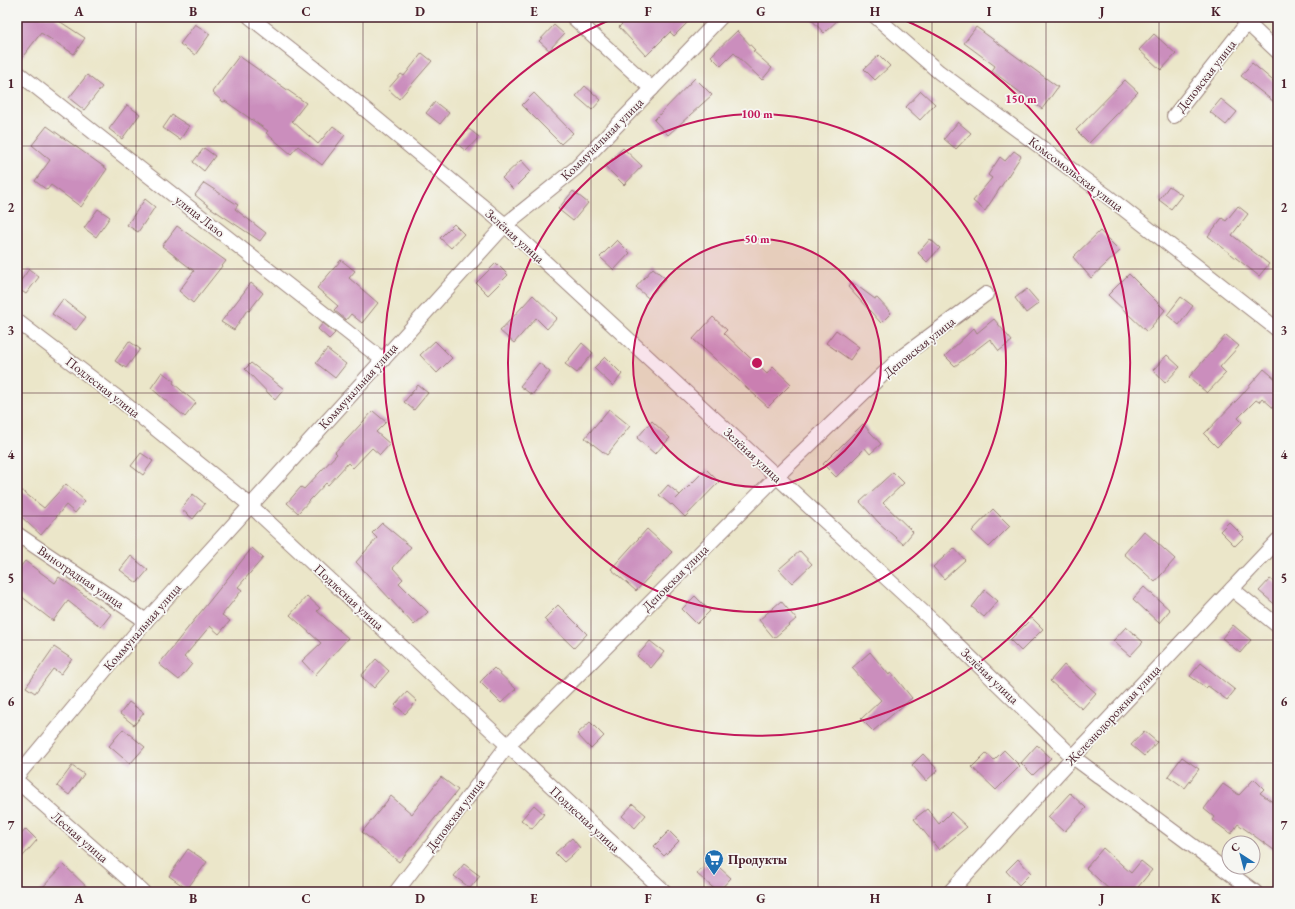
<svg xmlns="http://www.w3.org/2000/svg" width="1295" height="909" viewBox="0 0 1295 909" font-family="'EB Garamond',serif">
	<style>
		.building { fill: #cb8ebd }
		.lines { fill: none; stroke-linecap: round; stroke-linejoin: round }
		.minor-casing { stroke: #9a827a; stroke-width: 16 }
		.minor { stroke: #fff; stroke-width: 14 }
		.grid { fill: none; stroke: #4a1f2b; stroke-width: 1; stroke-opacity: 0.55 }
		.ring { fill: none; stroke: #c2185b; stroke-width: 2 }
		.labels { text-anchor: middle; dominant-baseline: central; stroke-width: 3.5; stroke-linejoin: round; paint-order: stroke }
		.street-label { font-size: 13px; fill: #4a1f2b; stroke: #f6f6f2 }
		.poi-label { font-size: 13px; font-weight: bold; fill: #4a1f2b; stroke: #f6f6f2; text-anchor: start }
		.centre { fill: #c2185b; stroke: #f6f6f2; stroke-width: 2 }
		.ring-label { font-size: 12px; text-anchor: middle; font-weight: bold; fill: #c2185b; stroke: #f6f6f2; stroke-width: 3.5; stroke-linejoin: round; paint-order: stroke }
		.neatline { fill: none; stroke: #4a1f2b; stroke-width: 1.5 }
		.grid-label { font-size: 13px; text-anchor: middle; font-weight: bold; fill: #4a1f2b }
	</style>
	<rect width="100%" height="100%" fill="#f6f6f2"/>
	<filter id="ink" filterUnits="userSpaceOnUse"><feTurbulence type="fractalNoise" baseFrequency=".025" numOctaves="2"/><feDisplacementMap in="SourceGraphic" scale="8" xChannelSelector="R" yChannelSelector="G"/><feConvolveMatrix kernelMatrix="1 2 1 2 8 2 1 2 1" color-interpolation-filters="sRGB"/></filter>
	<filter id="wash" filterUnits="userSpaceOnUse"><feTurbulence type="fractalNoise" baseFrequency=".012" numOctaves="4" result="noise"/><feDisplacementMap in="SourceGraphic" scale="16" xChannelSelector="R" yChannelSelector="G"/><feGaussianBlur stdDeviation="0.9" result="paint"/><feColorMatrix in="noise" values="0 0 0 0 0 0 0 0 0 0 0 0 0 0 0 0 0 1.4 0 .05"/><feComposite in="paint" operator="in"/></filter>
	<g filter="url(#wash)">
		<rect width="100%" height="100%" fill="#ebe6c9"/>
		<g id="blocks">
			<g class="building">
				<polygon points="17,17 53,17 85,38 74,54 41,33 17,64"/>
				<polygon points="629,17 693,17 674,36 670,32 646,56 619,27"/>
				<polygon points="809,17 841,17 824,33"/>
				<polygon points="195,24 210,34 195,55 180,44"/>
				<polygon points="554,25 564,34 549,50 539,41"/>
				<polygon points="976,27 1058,87 1042,109 992,71 995,66 964,43"/>
				<polygon points="737,31 755,50 753,51 772,68 762,80 734,53 721,66 711,56"/>
				<polygon points="1154,34 1176,54 1161,70 1139,50"/>
				<polygon points="422,53 432,61 399,99 388,89 401,74 404,76"/>
				<polygon points="879,55 890,66 875,80 864,69"/>
				<polygon points="239,56 306,103 292,121 318,144 333,126 345,135 322,165 298,146 291,154 266,133 268,131 225,101 223,102 212,92"/>
				<polygon points="1252,63 1278,85 1278,105 1241,76"/>
				<polygon points="87,75 102,87 84,110 69,98"/>
				<polygon points="695,78 712,95 668,135 654,120"/>
				<polygon points="1125,80 1138,92 1089,143 1076,130"/>
				<polygon points="585,86 601,100 592,110 576,96"/>
				<polygon points="921,91 935,104 920,120 906,107"/>
				<polygon points="534,93 573,133 561,144 522,105"/>
				<polygon points="1221,99 1237,112 1226,125 1210,112"/>
				<polygon points="435,102 449,113 440,124 426,113"/>
				<polygon points="127,105 140,114 122,139 109,129"/>
				<polygon points="172,115 189,126 180,140 163,128"/>
				<polygon points="958,122 971,133 956,149 944,139"/>
				<polygon points="47,126 107,169 81,207 51,185 47,190 35,181 50,160 32,145"/>
				<polygon points="469,129 479,137 466,151 456,143"/>
				<polygon points="204,148 215,156 204,171 193,162"/>
				<polygon points="623,148 642,166 624,185 605,166"/>
				<polygon points="1014,151 1021,156 985,211 973,201 992,178 988,175 1000,157 1005,161"/>
				<polygon points="521,160 531,171 513,189 502,178"/>
				<polygon points="204,183 238,205 235,209 266,233 260,241 211,208 195,195"/>
				<polygon points="1169,186 1182,195 1171,209 1159,200"/>
				<polygon points="573,191 588,203 573,221 558,209"/>
				<polygon points="145,199 155,207 138,232 127,225"/>
				<polygon points="1238,206 1248,214 1232,235 1269,264 1259,276 1208,236 1222,218 1226,221"/>
				<polygon points="98,209 110,217 96,237 84,228"/>
				<polygon points="454,224 464,234 451,248 440,238"/>
				<polygon points="177,226 226,261 193,303 179,291 194,271 162,246"/>
				<polygon points="1100,231 1120,251 1091,278 1073,257"/>
				<polygon points="930,239 940,248 927,262 918,253"/>
				<polygon points="617,240 630,253 614,270 600,257"/>
				<polygon points="341,260 355,271 349,278 378,303 362,323 351,314 346,320 334,310 338,306 317,288"/>
				<polygon points="496,263 508,275 488,295 476,283"/>
				<polygon points="653,268 666,279 648,298 636,287"/>
				<polygon points="29,269 39,277 26,294 17,288 17,286"/>
				<polygon points="1129,274 1165,310 1147,332 1108,295"/>
				<polygon points="852,282 875,299 877,298 891,313 881,323 848,287"/>
				<polygon points="251,283 263,293 249,311 247,310 234,330 221,322"/>
				<polygon points="1027,289 1039,303 1026,313 1015,298"/>
				<polygon points="533,295 557,318 547,329 536,318 514,343 500,331"/>
				<polygon points="1181,297 1193,306 1179,325 1167,315"/>
				<polygon points="63,299 86,317 76,330 52,314"/>
				<polygon points="713,317 727,330 724,333 767,374 773,367 791,384 768,407 693,339"/>
				<polygon points="994,319 1012,341 999,351 990,339 955,366 945,356 974,328 977,333"/>
				<polygon points="323,323 335,333 329,339 318,329"/>
				<polygon points="836,330 859,347 850,360 826,343"/>
				<polygon points="1226,335 1239,346 1220,367 1226,373 1207,393 1189,377"/>
				<polygon points="129,341 140,349 126,368 115,361"/>
				<polygon points="435,341 452,358 437,373 420,355"/>
				<polygon points="582,343 593,353 577,373 565,364"/>
				<polygon points="327,349 346,364 335,378 316,363"/>
				<polygon points="1167,355 1180,367 1165,383 1153,370"/>
				<polygon points="605,357 622,374 613,386 594,368"/>
				<polygon points="251,363 284,389 275,400 245,369"/>
				<polygon points="539,363 550,372 532,395 520,386"/>
				<polygon points="1264,369 1278,381 1278,412 1262,398 1259,402 1256,400 1238,418 1242,422 1217,447 1204,434 1239,398"/>
				<polygon points="162,372 174,381 173,383 196,403 185,417 151,388"/>
				<polygon points="418,385 428,393 414,410 404,402"/>
				<polygon points="609,409 630,426 607,455 585,438"/>
				<polygon points="373,411 386,422 376,432 390,444 380,455 372,448 353,468 348,463 328,485 326,483 298,513 287,503 301,487 304,489 337,454 335,452"/>
				<polygon points="652,421 670,438 655,454 637,438"/>
				<polygon points="863,424 881,444 870,454 865,448 836,477 823,464"/>
				<polygon points="141,453 153,461 143,475 131,466"/>
				<polygon points="706,469 719,482 685,517 672,504 671,505 659,495 668,485 680,495 676,499"/>
				<polygon points="893,472 904,483 883,503 913,532 903,544 879,523 860,502"/>
				<polygon points="66,484 85,501 75,513 66,505 41,535 17,513 17,487 44,508"/>
				<polygon points="193,494 205,504 193,519 181,509"/>
				<polygon points="993,509 1010,526 989,547 972,531"/>
				<polygon points="1229,522 1244,537 1235,546 1220,531"/>
				<polygon points="382,523 411,547 393,568 403,579 399,583 428,612 414,625 356,562 377,538 372,533"/>
				<polygon points="647,529 672,552 636,591 611,569"/>
				<polygon points="1144,531 1175,559 1155,582 1124,554"/>
				<polygon points="252,548 263,558 238,587 242,590 222,615 230,621 219,634 210,626 184,657 192,664 179,680 159,664"/>
				<polygon points="954,548 965,560 944,579 933,567"/>
				<polygon points="800,551 812,564 792,583 779,569"/>
				<polygon points="131,556 148,570 137,583 120,570"/>
				<polygon points="25,561 55,583 59,577 111,614 101,627 68,601 53,621 17,593 17,571"/>
				<polygon points="1270,579 1278,585 1278,607 1259,591"/>
				<polygon points="1144,587 1170,610 1159,623 1133,599"/>
				<polygon points="985,590 998,601 984,617 972,607"/>
				<polygon points="307,596 320,608 317,611 348,638 315,675 302,661 321,643 290,615"/>
				<polygon points="695,596 710,611 697,624 682,609"/>
				<polygon points="781,601 796,619 774,638 759,620"/>
				<polygon points="558,605 587,634 574,648 544,619"/>
				<polygon points="1032,618 1043,629 1021,651 1010,640"/>
				<polygon points="1233,625 1251,640 1240,653 1222,638"/>
				<polygon points="1126,627 1143,642 1130,656 1113,641"/>
				<polygon points="650,641 664,652 651,668 637,656"/>
				<polygon points="54,647 72,659 61,674 53,669 35,693 26,687"/>
				<polygon points="870,652 889,675 891,672 912,698 873,731 861,719 881,700 852,668"/>
				<polygon points="376,659 389,671 374,688 361,676"/>
				<polygon points="1201,663 1235,690 1227,700 1208,686 1206,688 1190,676"/>
				<polygon points="1064,665 1096,693 1082,709 1050,681"/>
				<polygon points="494,668 516,689 501,703 480,682"/>
				<polygon points="407,692 417,701 405,714 395,705"/>
				<polygon points="129,702 144,713 134,725 120,714"/>
				<polygon points="590,722 604,736 591,749 577,734"/>
				<polygon points="123,729 145,747 130,764 109,746"/>
				<polygon points="1144,731 1157,742 1144,756 1131,745"/>
				<polygon points="1037,745 1051,758 1033,775 1021,763"/>
				<polygon points="1004,750 1020,766 996,790 972,767 986,753 994,760"/>
				<polygon points="923,754 938,770 926,781 912,765"/>
				<polygon points="1182,757 1199,769 1185,788 1168,776"/>
				<polygon points="72,766 84,774 69,795 57,786"/>
				<polygon points="441,777 458,790 399,862 362,832 391,796 412,814"/>
				<polygon points="1254,779 1264,789 1260,793 1278,806 1278,853 1238,824 1231,834 1212,820 1214,817 1204,809 1223,784 1239,795"/>
				<polygon points="1070,793 1086,808 1064,832 1048,817"/>
				<polygon points="633,804 646,815 635,828 622,816"/>
				<polygon points="534,805 544,814 532,829 521,820"/>
				<polygon points="927,809 939,824 951,812 967,827 939,850 914,819"/>
				<polygon points="26,829 37,840 17,863 17,839"/>
				<polygon points="669,831 679,841 664,856 654,846"/>
				<polygon points="572,838 580,848 564,862 555,853"/>
				<polygon points="1103,848 1131,873 1141,861 1152,870 1134,892 1112,892 1086,868"/>
				<polygon points="188,849 207,862 187,889 169,876"/>
				<polygon points="710,859 731,878 718,892 697,874"/>
				<polygon points="1018,859 1031,873 1019,885 1006,871"/>
				<polygon points="464,864 480,876 470,888 454,876"/>
				<polygon points="64,865 92,892 38,892"/>
			</g>
		</g>
	</g>
	<g filter="url(#ink)">
		<use href="#blocks" fill-opacity="0" stroke="#9a827a" stroke-width="1"/>
		<g class="lines">
			<defs>
				<g id="minor">
					<polyline points="250,17 326,77 505,225 936,624 1073,757 1255,892"/>
					<polyline points="573,17 652,89"/>
					<polyline points="876,17 939,72 1111,199 1278,330"/>
					<polyline points="1241,17 1278,52"/>
					<polyline points="17,72 383,360"/>
					<polyline points="1174,116 1252,17"/>
					<polyline points="17,321 114,395 250,505 665,892"/>
					<polyline points="17,534 146,621"/>
					<polyline points="1232,589 1278,626"/>
					<polyline points="17,776 146,621 505,225 576,168 721,17"/>
					<polyline points="17,781 143,892"/>
					<polyline points="396,892 507,746 776,477 900,358 986,294"/>
					<polyline points="950,892 1073,757 1278,540"/>
				</g>
			</defs>
			<use href="#minor" class="minor-casing"/>
			<use href="#minor" class="minor"/>
		</g>
	</g>
	<path class="grid" d="M136,17V892M249,17V892M363,17V892M477,17V892M591,17V892M704,17V892M818,17V892M932,17V892M1046,17V892M1159,17V892M17,146H1278M17,269H1278M17,393H1278M17,516H1278M17,640H1278M17,763H1278"/>
	<circle cx="757" cy="363" r="124" fill="#c2185b" fill-opacity=".12"/>
	<g class="ring">
		<circle cx="757" cy="363" r="124"/>
		<circle cx="757" cy="363" r="249"/>
		<path d="M897 17A373 373 0 1 1 617 17"/>
	</g>
	<defs>
		<symbol id="supermarket-pin" viewBox="-11 -11 22 30"><path d="M0 17L-7.5 6A9.5 9.5 0 1 1 7.5 6Z" fill="#1f6fb2" stroke="#f6f6f2"/><path d="M-6-5.5h2.5l.6 2H6L4.5 2H-2.5L-4.4-4H-6ZM-1.5 3.2a1.3 1.3 0 1 0 .1 0ZM3 3.2a1.3 1.3 0 1 0 .1 0Z" fill="#fff"/></symbol>
	</defs>
	<g fill-rule="evenodd">
		<use href="#supermarket-pin" x="703" y="848" width="22" height="30"/>
	</g>
	<g class="labels">
		<g class="street-label">
			<text transform="translate(1206 76) rotate(-52)">Деповская улица</text>
			<text transform="translate(602 139) rotate(-45)">Коммунальная улица</text>
			<text transform="translate(1076 174) rotate(37)">Комсомольская улица</text>
			<text transform="translate(200 216) rotate(38)">улица Лазо</text>
			<text transform="translate(515 236) rotate(42)">Зелёная улица</text>
			<text transform="translate(919 347) rotate(-39)">Деповская улица</text>
			<text transform="translate(358 386) rotate(-48)">Коммунальная улица</text>
			<text transform="translate(103 387) rotate(38)">Подлесная улица</text>
			<text transform="translate(753 455) rotate(43)">Зелёная улица</text>
			<text transform="translate(81 577) rotate(34)">Виноградная улица</text>
			<text transform="translate(675 578) rotate(-45)">Деповская улица</text>
			<text transform="translate(349 597) rotate(43)">Подлесная улица</text>
			<text transform="translate(142 627) rotate(-49)">Коммунальная улица</text>
			<text transform="translate(990 676) rotate(44)">Зелёная улица</text>
			<text transform="translate(1113 715) rotate(-47)">Железнодорожная улица</text>
			<text transform="translate(455 815) rotate(-53)">Деповская улица</text>
			<text transform="translate(585 819) rotate(43)">Подлесная улица</text>
			<text transform="translate(80 837) rotate(41)">Лесная улица</text>
		</g>
		<g class="poi-label">
			<text x="728" y="859">Продукты</text>
		</g>
	</g>
	<circle cx="757" cy="363" r="6" class="centre"/>
	<g class="ring-label">
		<text x="1021" y="103">150 m</text>
		<text x="757" y="118">100 m</text>
		<text x="757" y="243">50 m</text>
	</g>
	<rect width="1295" height="909" fill="none" stroke="#f6f6f2" stroke-width="44"/>
	<g transform="translate(1241 855) rotate(324)"><circle r="19" fill="#f6f6f2" stroke="#b1a0a2"/>
	<path d="M0-3L7 15L0 10L-7 15Z" fill="#1f6fb2"/>
	<text y="-6" font-size="11" font-weight="bold" text-anchor="middle" fill="#4a1f2b">С</text>
	</g>
	<rect x="22" y="22" width="1251" height="865" class="neatline"/>
	<g class="grid-label">
		<text x="79" y="16">A</text>
		<text x="193" y="16">B</text>
		<text x="306" y="16">C</text>
		<text x="420" y="16">D</text>
		<text x="534" y="16">E</text>
		<text x="648" y="16">F</text>
		<text x="761" y="16">G</text>
		<text x="875" y="16">H</text>
		<text x="989" y="16">I</text>
		<text x="1102" y="16">J</text>
		<text x="1216" y="16">K</text>
		<text x="11" y="88">1</text>
		<text x="1284" y="88">1</text>
		<text x="11" y="212">2</text>
		<text x="1284" y="212">2</text>
		<text x="11" y="335">3</text>
		<text x="1284" y="335">3</text>
		<text x="11" y="459">4</text>
		<text x="1284" y="459">4</text>
		<text x="11" y="583">5</text>
		<text x="1284" y="583">5</text>
		<text x="11" y="706">6</text>
		<text x="1284" y="706">6</text>
		<text x="11" y="830">7</text>
		<text x="1284" y="830">7</text>
		<text x="79" y="903">A</text>
		<text x="193" y="903">B</text>
		<text x="306" y="903">C</text>
		<text x="420" y="903">D</text>
		<text x="534" y="903">E</text>
		<text x="648" y="903">F</text>
		<text x="761" y="903">G</text>
		<text x="875" y="903">H</text>
		<text x="989" y="903">I</text>
		<text x="1102" y="903">J</text>
		<text x="1216" y="903">K</text>
	</g>
</svg>
